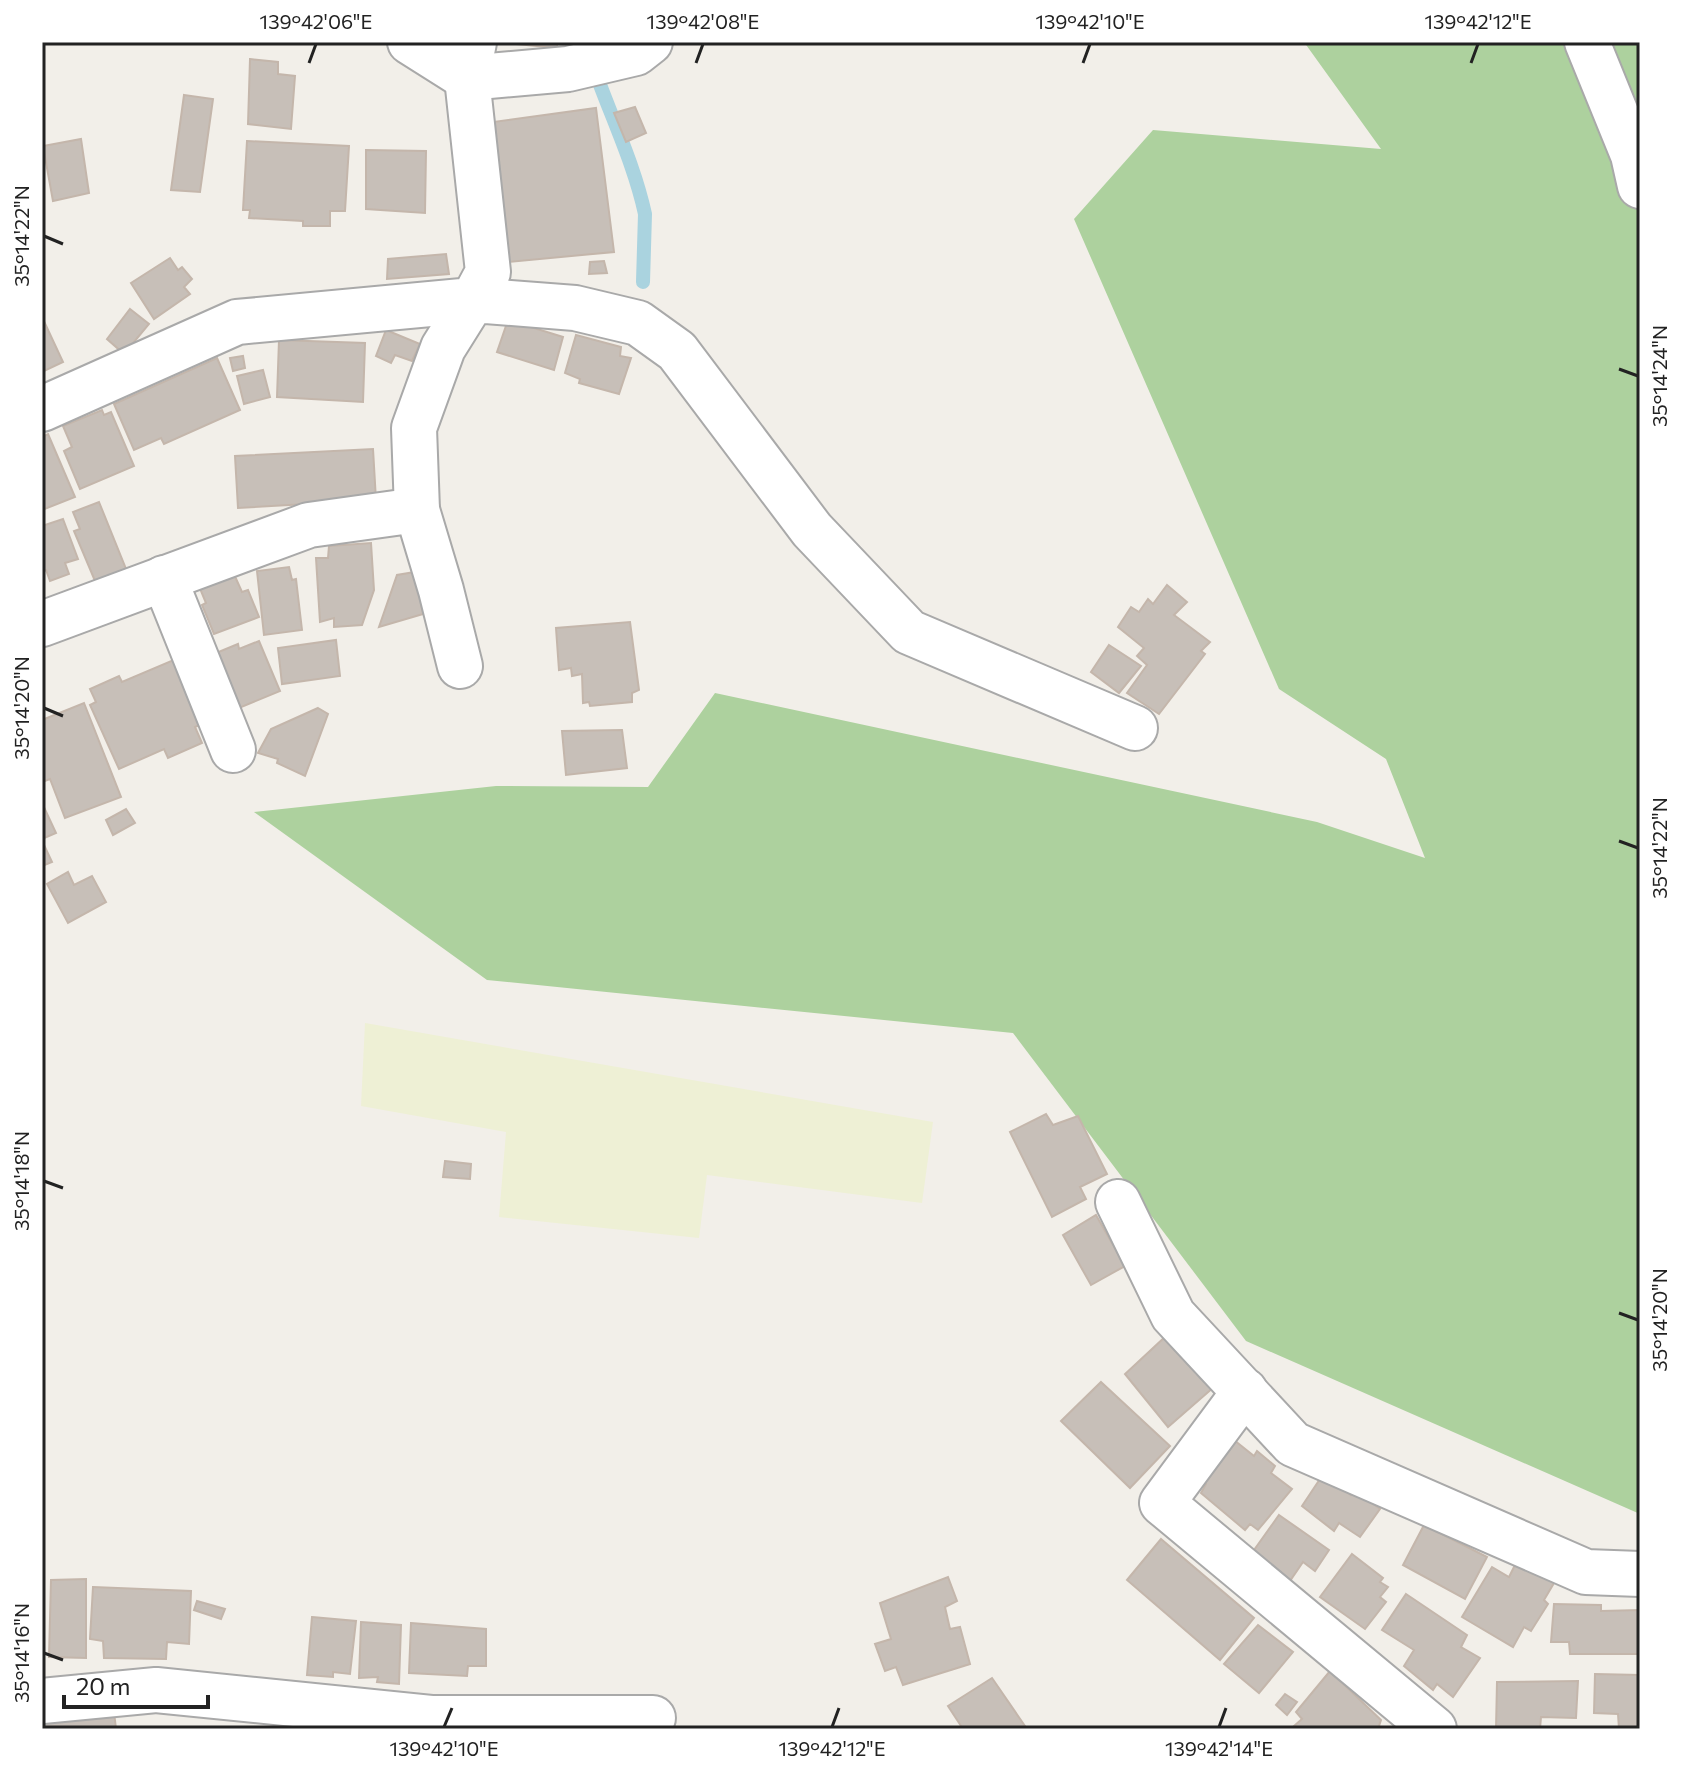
<svg xmlns="http://www.w3.org/2000/svg" width="1682" height="1771" viewBox="0 0 1682 1771" font-family="Commissioner,sans-serif">
	<style>
		.farmland { fill: #eef0d5 }
		.forest { fill: #add19e }
		.lines { fill: none; stroke-linecap: round; stroke-linejoin: round }
		.stream { stroke: #aad3df; stroke-width: 14 }
		.building { fill: #c7bfb8; stroke: #c4b6ab; stroke-width: 2 }
		.minor-casing { stroke: #a9a9a9; stroke-width: 48 }
		.minor { stroke: #fff; stroke-width: 44 }
		.ticks { fill: none; stroke: #222; stroke-width: 3 }
		.neatline { fill: none; stroke: #222; stroke-width: 3 }
		.ticks-label { font-size: 20px; text-anchor: middle; fill: #222 }
	</style>
	<rect width="100%" height="100%" fill="#f2efe9"/>
	<polygon class="farmland" points="365,1023 933,1122 922,1203 707,1175 699,1238 499,1217 506,1132 361,1106"/>
	<polygon class="forest" points="1304,42 1640,42 1640,1514 1246,1341 1013,1033 487,980 254,812 496,786 648,787 715,693 1317,822 1425,858 1386,759 1279,689 1074,219 1153,130 1381,149"/>
	<g class="lines">
		<path class="stream" d="M599,82C615,125 635,168 645,214L643,282"/>
	</g>
	<g class="building">
		<polygon points="506,42 557,42 557,48 506,43"/>
		<polygon points="250,59 278,62 278,74 295,76 291,129 248,124"/>
		<polygon points="184,95 213,99 200,192 171,190"/>
		<polygon points="635,107 646,133 626,142 614,113"/>
		<polygon points="596,108 614,252 507,262 493,122"/>
		<polygon points="81,139 89,193 53,201 43,146"/>
		<polygon points="247,141 349,146 345,211 330,211 330,226 303,226 303,221 249,218 250,210 243,210"/>
		<polygon points="366,150 426,151 425,213 366,209"/>
		<polygon points="446,254 449,274 387,279 388,259"/>
		<polygon points="170,258 178,270 182,267 192,279 184,287 190,294 154,319 131,283"/>
		<polygon points="604,261 607,273 589,274 590,262"/>
		<polygon points="130,309 149,324 124,354 107,339"/>
		<polygon points="42,317 63,362 42,372"/>
		<polygon points="508,320 563,337 554,370 497,352"/>
		<polygon points="386,330 420,344 412,361 395,355 391,363 376,356"/>
		<polygon points="576,335 621,347 620,356 631,358 619,394 579,383 580,379 565,373"/>
		<polygon points="279,340 365,343 363,402 277,397"/>
		<polygon points="243,356 245,368 233,371 230,358"/>
		<polygon points="217,358 240,410 164,444 161,438 134,450 114,404"/>
		<polygon points="263,370 270,397 244,404 237,376"/>
		<polygon points="102,410 104,415 111,412 134,466 80,489 64,451 72,447 63,426"/>
		<polygon points="48,434 75,497 42,510 42,437"/>
		<polygon points="373,449 376,500 238,508 235,456"/>
		<polygon points="99,502 126,569 95,581 74,531 80,529 73,512"/>
		<polygon points="63,519 78,559 65,563 69,574 50,581 46,570 43,571 42,569 42,526"/>
		<polygon points="371,543 374,590 362,625 334,627 334,618 320,622 316,558 328,558 329,546"/>
		<polygon points="289,567 292,580 296,579 302,630 264,635 257,571"/>
		<polygon points="233,572 242,592 248,590 259,617 214,634 202,605 206,603 199,586"/>
		<polygon points="415,572 423,614 379,627 397,575"/>
		<polygon points="1167,585 1187,602 1174,615 1210,642 1201,651 1205,654 1159,714 1127,693 1147,665 1137,656 1144,648 1118,627 1131,607 1139,612 1148,599 1153,604"/>
		<polygon points="630,622 639,690 632,693 632,702 590,706 589,702 583,703 582,674 572,676 571,668 559,670 556,628"/>
		<polygon points="336,640 340,676 282,684 278,648"/>
		<polygon points="259,641 280,691 239,708 216,653 238,644 239,649"/>
		<polygon points="1109,645 1141,666 1119,693 1091,672"/>
		<polygon points="176,659 204,723 195,727 202,743 168,758 164,749 119,769 90,705 96,702 90,689 119,676 122,682"/>
		<polygon points="84,703 121,797 65,818 50,779 42,782 42,720"/>
		<polygon points="318,708 328,714 305,776 277,763 278,759 258,753 271,729"/>
		<polygon points="622,730 627,768 566,775 562,731"/>
		<polygon points="42,803 56,833 42,839"/>
		<polygon points="126,809 135,823 113,835 106,820"/>
		<polygon points="44,845 52,862 42,866 42,846"/>
		<polygon points="68,872 74,885 92,876 106,902 68,923 47,884"/>
		<polygon points="1046,1114 1053,1125 1078,1116 1107,1174 1080,1187 1086,1199 1052,1217 1010,1132"/>
		<polygon points="445,1161 471,1164 470,1179 443,1177"/>
		<polygon points="1096,1215 1125,1266 1091,1285 1063,1235"/>
		<polygon points="1166,1336 1214,1387 1168,1427 1125,1374"/>
		<polygon points="1101,1382 1170,1446 1130,1488 1061,1421"/>
		<polygon points="1234,1440 1254,1456 1257,1451 1275,1466 1271,1473 1292,1489 1258,1530 1250,1524 1245,1530 1201,1493 1206,1484 1201,1479"/>
		<polygon points="1324,1473 1351,1495 1355,1490 1380,1509 1360,1537 1339,1523 1334,1531 1302,1506"/>
		<polygon points="1279,1515 1329,1550 1315,1571 1303,1562 1290,1581 1254,1550"/>
		<polygon points="1424,1525 1487,1557 1465,1599 1403,1565"/>
		<polygon points="1161,1539 1254,1618 1220,1660 1127,1580"/>
		<polygon points="1352,1554 1383,1578 1380,1582 1388,1587 1380,1597 1386,1602 1365,1629 1320,1597"/>
		<polygon points="1518,1559 1554,1583 1544,1600 1548,1604 1531,1631 1524,1627 1513,1647 1462,1617 1492,1567 1509,1577"/>
		<polygon points="948,1577 957,1601 945,1607 950,1629 960,1627 970,1664 903,1685 896,1667 885,1671 875,1644 891,1639 880,1603"/>
		<polygon points="86,1579 86,1658 49,1657 51,1580"/>
		<polygon points="93,1587 191,1591 189,1644 167,1642 166,1659 104,1658 103,1641 90,1639"/>
		<polygon points="1406,1594 1467,1635 1461,1647 1480,1658 1453,1697 1437,1684 1433,1690 1404,1666 1414,1650 1382,1630"/>
		<polygon points="197,1601 225,1609 221,1619 194,1610"/>
		<polygon points="1554,1604 1601,1605 1601,1611 1640,1610 1640,1654 1570,1654 1569,1642 1551,1642"/>
		<polygon points="312,1617 356,1621 350,1674 333,1672 333,1677 307,1675"/>
		<polygon points="361,1622 401,1625 399,1684 377,1682 378,1677 359,1678"/>
		<polygon points="411,1623 486,1629 486,1666 468,1666 467,1676 409,1673"/>
		<polygon points="1258,1625 1293,1652 1259,1693 1224,1664"/>
		<polygon points="1330,1671 1381,1720 1379,1726 1383,1729 1296,1729 1293,1727 1302,1719 1296,1712"/>
		<polygon points="1595,1674 1640,1675 1640,1729 1619,1729 1618,1714 1594,1713"/>
		<polygon points="992,1678 1027,1729 963,1729 948,1706"/>
		<polygon points="1578,1681 1576,1718 1541,1717 1540,1729 1496,1729 1497,1682"/>
		<polygon points="1285,1694 1297,1702 1287,1715 1276,1705"/>
		<polygon points="114,1712 116,1729 42,1729 42,1719"/>
	</g>
	<g class="lines">
		<defs>
			<g id="minor">
				<polyline points="410,42 467,78 568,69 636,53 650,42"/>
				<polyline points="1587,42 1633,155 1640,186"/>
				<polyline points="42,409 237,322 473,300 488,272 467,78 474,42"/>
				<polyline points="164,578 233,750"/>
				<polyline points="42,624 309,525 417,510"/>
				<polyline points="460,666 441,590 417,510 414,428 443,348 473,300 575,308 638,323 677,351 812,530 909,632 1135,728"/>
				<polyline points="1118,1202 1173,1315 1293,1444 1586,1572 1640,1574"/>
				<polyline points="1245,1391 1162,1503 1434,1729"/>
				<polyline points="42,1701 156,1690 431,1718 653,1718"/>
			</g>
		</defs>
		<use href="#minor" class="minor-casing"/>
		<use href="#minor" class="minor"/>
	</g>
	<path class="ticks" d="M309,63L316,44M696,63L703,44M1083,63L1090,44M1471,63L1478,44M44,236L63,244M1619,369L1638,376M44,708L63,716M1619,841L1638,848M44,1181L63,1188M1619,1313L1638,1320M44,1653L63,1660M444,1727L452,1708M832,1727L839,1708M1219,1727L1226,1708"/>
	<rect width="1682" height="1771" fill="none" stroke="#ffffff" stroke-width="88"/>
	<path d="M64 1695v12h144v-12" fill="none" stroke="#222222" stroke-width="4"/>
	<text x="76" y="1695" font-size="24" fill="#222222" stroke="#ffffff" stroke-width="6" paint-order="stroke">20 m</text>
	<rect x="44" y="44" width="1594" height="1683" class="neatline"/>
	<g class="ticks-label">
		<text x="316" y="29">139°42'06"E</text>
		<text x="703" y="29">139°42'08"E</text>
		<text x="1090" y="29">139°42'10"E</text>
		<text x="1478" y="29">139°42'12"E</text>
		<text transform="translate(22 236) rotate(-90)" y="7">35°14'22"N</text>
		<text transform="translate(1660 376) rotate(-90)" y="7">35°14'24"N</text>
		<text transform="translate(22 708) rotate(-90)" y="7">35°14'20"N</text>
		<text transform="translate(1660 848) rotate(-90)" y="7">35°14'22"N</text>
		<text transform="translate(22 1181) rotate(-90)" y="7">35°14'18"N</text>
		<text transform="translate(1660 1320) rotate(-90)" y="7">35°14'20"N</text>
		<text transform="translate(22 1653) rotate(-90)" y="7">35°14'16"N</text>
		<text x="444" y="1756">139°42'10"E</text>
		<text x="832" y="1756">139°42'12"E</text>
		<text x="1219" y="1756">139°42'14"E</text>
	</g>
</svg>
